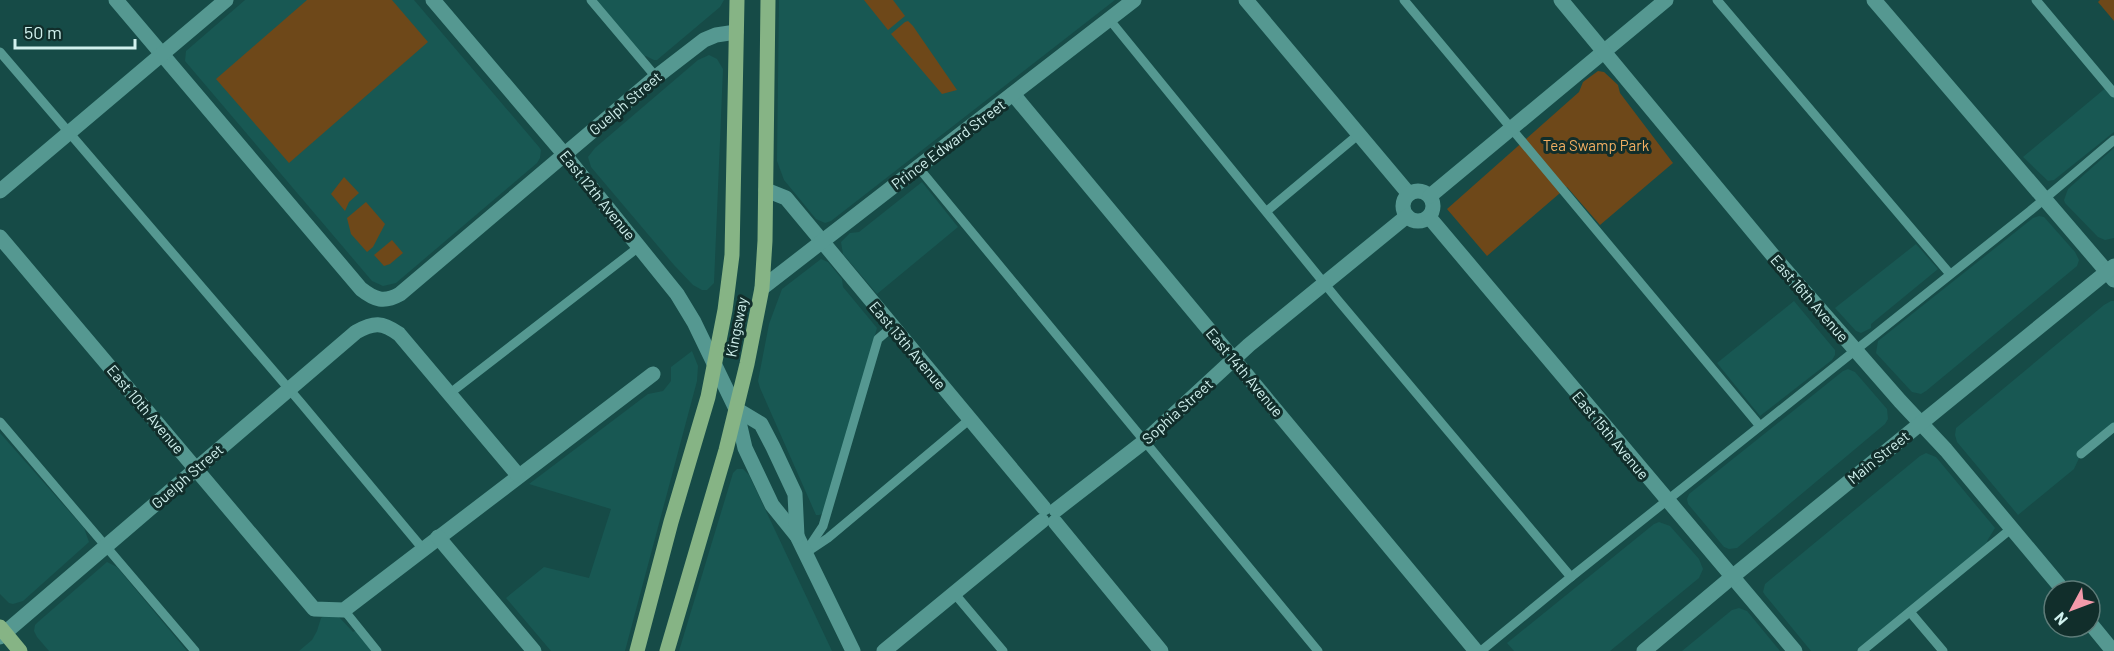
<svg xmlns="http://www.w3.org/2000/svg" width="2114" height="651" viewBox="0 0 2114 651" font-family="Barlow,sans-serif">
	<style>
		.built { fill: #185853 }
		.green { fill: #6e4819 }
		.lines { fill: none; stroke-linecap: round; stroke-linejoin: round }
		.service { stroke: #559891; stroke-width: 9 }
		.minor { stroke: #559891; stroke-width: 15 }
		.tertiary { stroke: #559891; stroke-width: 15 }
		.secondary { stroke: #559891; stroke-width: 15 }
		.primary { stroke: #86b485; stroke-width: 15 }
		.labels { text-anchor: middle; dominant-baseline: central; stroke-width: 6; stroke-linejoin: round; paint-order: stroke }
		.street-label { font-size: 15px; fill: #d1f1ee; stroke: #112e2b }
		.park-label { font-size: 15px; fill: #f3af62; stroke: #112e2b }
	</style>
	<rect width="100%" height="100%" fill="#164b47"/>
	<g class="built">
		<polygon points="245,0 414,0 539,147 541,150 540,158 537,163 396,283 383,286 372,281 185,61 186,51"/>
		<polygon points="591,0 724,0 720,7 657,60 654,60 646,56 641,59"/>
		<polygon points="779,0 1115,0 831,221 825,223 816,219 784,180 777,161"/>
		<polygon points="709,55 717,59 723,69 714,283 707,290 702,290 693,285 674,265 591,167 588,157 595,148 698,60"/>
		<polygon points="2108,86 2114,93 2114,132 2054,180 2048,181 2023,157"/>
		<polygon points="2114,148 2114,238 2105,240 2098,237 2065,203 2064,200 2068,189"/>
		<polygon points="922,182 958,227 877,294 843,254 841,242 850,233 859,232"/>
		<polygon points="2039,216 2044,217 2075,252 2079,260 2077,266 1926,391 1921,394 1912,392 1876,353 1878,341 2033,218"/>
		<polygon points="1916,244 1938,269 1871,324 1871,328 1861,333 1856,331 1835,308"/>
		<polygon points="821,259 828,262 842,279 843,287 877,328 824,513 819,515 816,515 760,388 758,381 769,324 782,289"/>
		<polygon points="1794,301 1835,350 1835,355 1832,360 1760,416 1717,363"/>
		<polygon points="2111,301 2114,301 2114,427 2081,454 2074,469 2018,515 1957,442 1955,435 1956,428 2104,305"/>
		<polygon points="692,351 698,366 697,381 625,651 551,651 506,598 544,567 589,578 611,509 529,484 648,394 663,391 671,381 671,367"/>
		<polygon points="1848,369 1855,372 1887,409 1888,419 1885,424 1737,548 1729,549 1724,547 1688,504 1687,499 1689,494 1843,371"/>
		<polygon points="0,433 84,528 89,542 23,601 13,604 9,603 0,594"/>
		<polygon points="1926,453 1936,457 1995,528 1987,541 1991,546 1862,651 1811,651 1765,595 1763,592 1765,584 1920,456"/>
		<polygon points="737,469 743,469 749,475 832,651 679,651 733,473"/>
		<polygon points="1659,522 1670,526 1699,559 1703,569 1699,578 1610,651 1514,651 1507,643 1654,524"/>
		<polygon points="107,562 117,567 187,651 49,651 37,637 34,631 35,625 38,622"/>
		<polygon points="1739,608 1747,611 1780,651 1682,651 1732,610"/>
		<polygon points="326,615 339,617 353,632 358,629 377,651 299,651 312,640 317,631 321,618"/>
	</g>
	<g class="green">
		<polygon points="307,0 392,0 428,42 289,163 216,79"/>
		<polygon points="864,0 893,0 905,16 888,30"/>
		<polygon points="2100,0 2114,0 2114,21 2098,2"/>
		<polygon points="908,21 913,26 957,90 942,94 891,34 905,22"/>
		<polygon points="1598,71 1604,72 1618,85 1620,93 1673,163 1600,225 1567,187 1487,256 1447,209 1579,92 1583,82"/>
		<polygon points="344,177 359,193 349,202 345,211 331,194"/>
		<polygon points="366,202 385,224 373,247 367,252 351,234 347,218"/>
		<polygon points="392,240 403,253 390,264 384,266 374,255"/>
	</g>
	<g class="lines">
		<g class="service">
			<polyline points="591,0 656,77"/>
			<polyline points="1404,0 1760,426"/>
			<polyline points="1717,0 1950,274"/>
			<polyline points="2036,0 2114,93"/>
			<polyline points="1109,19 1337,299 1571,577"/>
			<polyline points="0,52 301,403 423,549"/>
			<polyline points="918,167 1318,651"/>
			<polyline points="1267,211 1359,134"/>
			<polyline points="449,394 640,246"/>
			<polyline points="0,422 195,651"/>
			<polyline points="2081,454 2114,427"/>
			<polyline points="810,550 828,538 970,419"/>
			<polyline points="805,553 823,526 878,339 892,327"/>
			<polyline points="954,593 1003,651"/>
			<polyline points="344,610 377,651"/>
			<polyline points="1910,612 1943,651"/>
			<polyline points="1481,651 1571,577 2030,211 2114,140"/>
			<polyline points="1862,651 2012,528"/>
		</g>
		<g class="minor">
			<path d="M116,0L361,289C375,300 384,303 400,294L656,77L704,40L716,35L736,32"/>
			<polyline points="1246,0 1409,194"/>
			<polyline points="1874,0 2114,280"/>
			<polyline points="1013,94 1476,651"/>
			<polyline points="766,190 786,198 1044,508"/>
			<circle cx="1418" cy="206" r="15"/>
			<polyline points="0,191 226,0"/>
			<polyline points="1430,196 1666,0"/>
			<polyline points="1429,217 1795,651"/>
			<polyline points="0,237 314,609 344,610 653,374"/>
			<polyline points="762,288 1134,0"/>
			<polyline points="1056,510 1145,441 1249,345 1407,216"/>
			<polyline points="1055,522 1161,651"/>
			<polyline points="438,537 534,651"/>
			<path d="M0,637L356,332C374,322 382,322 399,334L518,475"/>
			<polyline points="884,651 1042,521"/>
		</g>
		<g class="tertiary">
			<polyline points="433,0 564,154 677,294 694,322 736,409 745,448 772,505 797,536 853,651"/>
			<polyline points="1561,0 1775,258 1900,401 1946,450 2064,591"/>
			<polyline points="736,409 761,424 773,447 795,494 797,536"/>
			<polyline points="2090,623 2113,651"/>
		</g>
		<polyline class="secondary" points="1644,651 1732,577 2114,266"/>
		<g class="primary">
			<polyline points="0,627 20,651"/>
			<polyline points="637,651 671,522 708,397 725,310 732,255 737,0"/>
			<polyline points="667,651 726,450 747,364 762,288 765,241 768,0"/>
		</g>
	</g>
	<g class="labels">
		<g class="street-label">
			<text transform="translate(625 103) rotate(-40)">Guelph Street</text>
			<text transform="translate(948 144) rotate(-37)">Prince Edward Street</text>
			<text transform="translate(598 195) rotate(51)">East 12th Avenue</text>
			<text transform="translate(1810 298) rotate(49)">East 16th Avenue</text>
			<text transform="translate(736 327) rotate(-79)">Kingsway</text>
			<text transform="translate(908 345) rotate(50)">East 13th Avenue</text>
			<text transform="translate(1245 372) rotate(50)">East 14th Avenue</text>
			<text transform="translate(146 409) rotate(50)">East 10th Avenue</text>
			<text transform="translate(1177 411) rotate(-42)">Sophia Street</text>
			<text transform="translate(1611 435) rotate(50)">East 15th Avenue</text>
			<text transform="translate(1878 457) rotate(-39)">Main Street</text>
			<text transform="translate(187 476) rotate(-41)">Guelph Street</text>
		</g>
		<g class="park-label">
			<text x="1596" y="145">Tea Swamp Park</text>
		</g>
	</g>
	<g transform="translate(2072 609) rotate(229)"><circle r="28" fill="#112e2b" stroke="#5e7c79" stroke-width="1.5"/>
	<path d="M0-4.5L10 22L0 15L-10 22Z" fill="#f39aaa"/>
	<text y="-9" font-size="16" font-weight="bold" text-anchor="middle" fill="#d1f1ee">N</text>
	</g>
	<path d="M15 39v9h120v-9" fill="none" stroke="#d1f1ee" stroke-width="3"/>
	<text x="24" y="39" font-size="18" fill="#d1f1ee" stroke="#112e2b" stroke-width="4.5" paint-order="stroke">50 m</text>
</svg>
